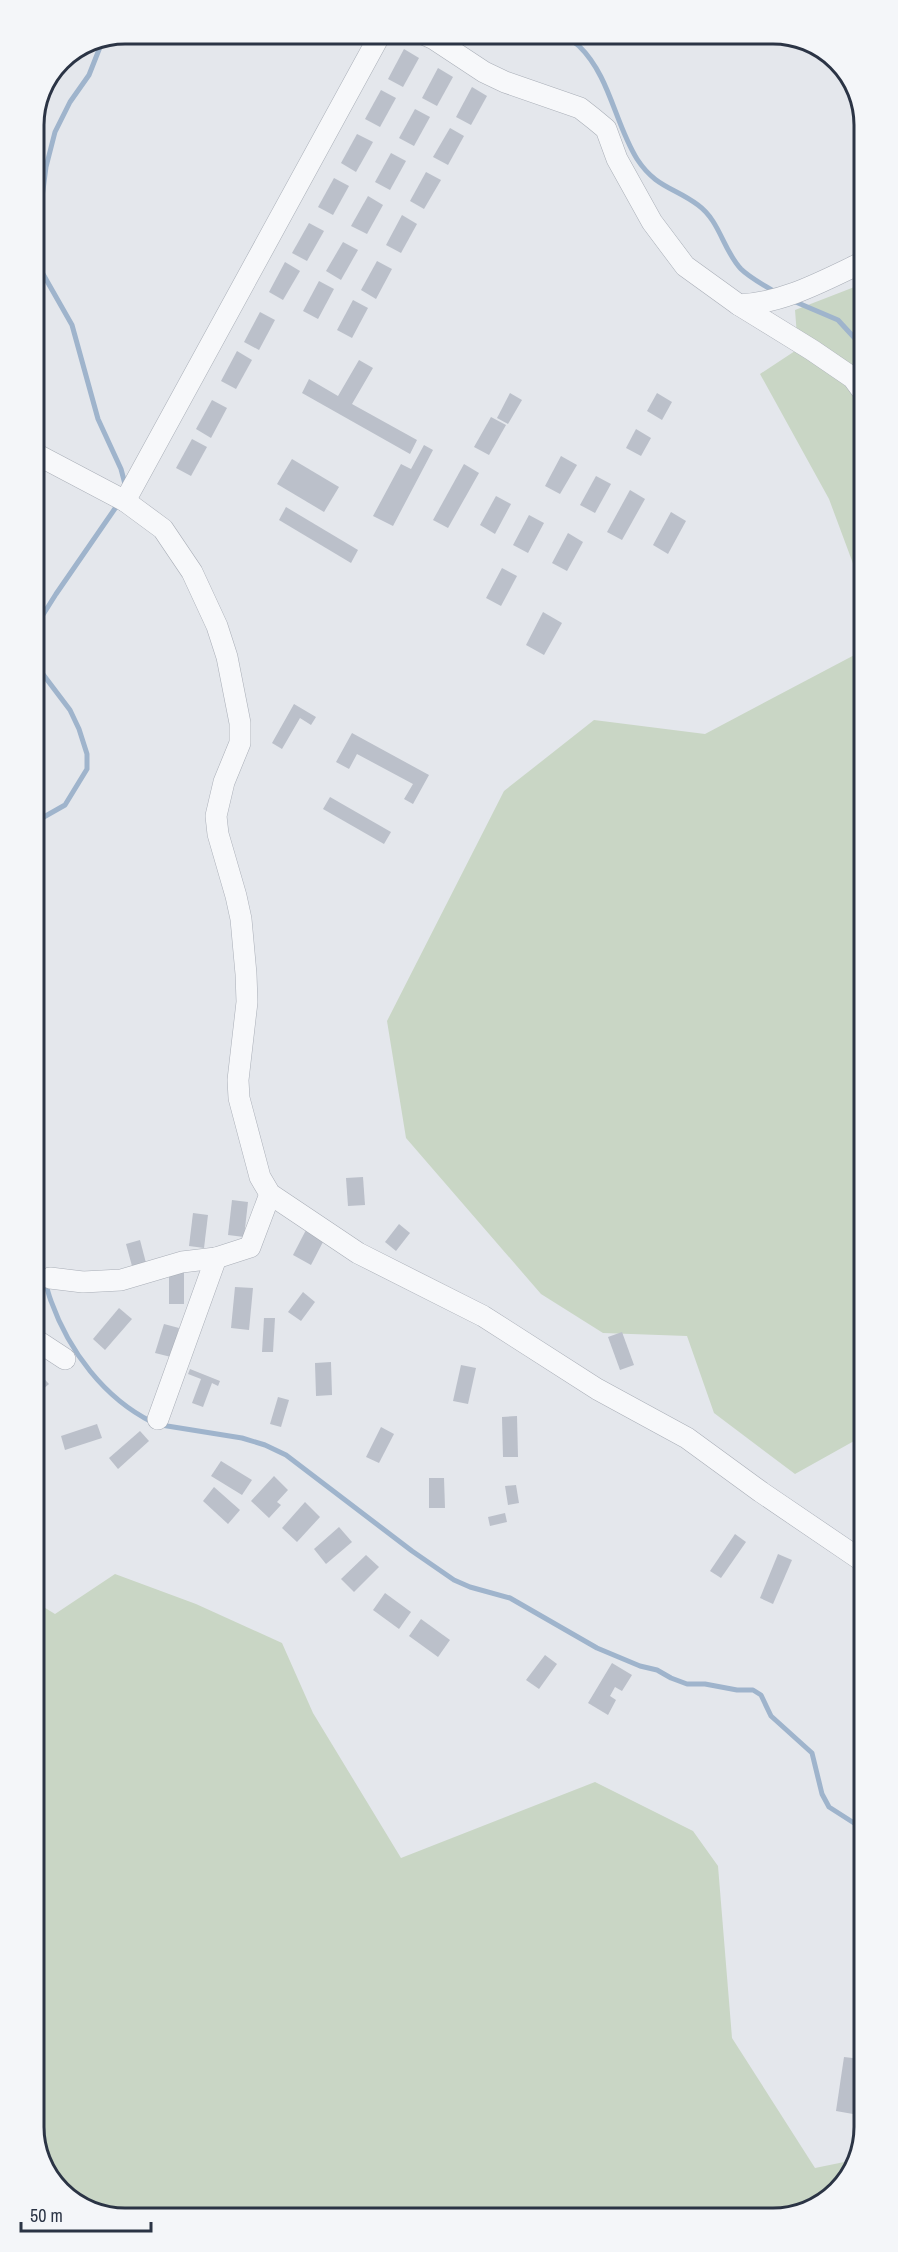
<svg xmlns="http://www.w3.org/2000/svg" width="898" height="2252" viewBox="0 0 898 2252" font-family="'Archivo Narrow',sans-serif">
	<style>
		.green { fill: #c9d6c5 }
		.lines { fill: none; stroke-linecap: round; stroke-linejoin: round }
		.stream { stroke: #9fb4cc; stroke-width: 5 }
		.building { fill: #bbc0ca }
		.street-casing { stroke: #a9aeb7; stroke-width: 22 }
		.street { stroke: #f7f8fa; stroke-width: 21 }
		.rim { fill: none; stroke: #2b3445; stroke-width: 3 }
	</style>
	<rect width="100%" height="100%" fill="#e4e7ec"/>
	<g class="green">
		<polygon points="857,286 861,286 861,585 829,499 760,374 798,349 795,310"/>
		<polygon points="862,651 863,1436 795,1474 714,1413 687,1336 603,1333 541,1294 406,1138 387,1021 504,791 594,720 705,734"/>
		<polygon points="115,1574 196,1604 282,1643 313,1713 401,1858 595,1782 693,1831 718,1866 732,2038 815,2168 854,2160 846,2183 803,2214 118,2219 69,2200 38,2157 37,1603 55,1614"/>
	</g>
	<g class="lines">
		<g class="stream">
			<path d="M560,33C566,38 574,41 579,46C610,76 615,124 637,159C656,188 674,187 698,205C720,221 723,250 741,269C750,278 764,285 775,292"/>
			<polyline points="102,42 89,75 70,102 55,132 46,167 37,236 39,267 72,325 98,419 121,469 125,484"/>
			<polyline points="791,300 838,320 861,345"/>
			<polyline points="34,629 56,594 116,507"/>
			<polyline points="34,653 42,673 70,710 79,729 87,754 87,769 65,805 35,822"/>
			<path d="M36,1253C45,1270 44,1283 51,1301C69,1351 104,1398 152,1422"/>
			<polyline points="161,1425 242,1438 265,1445 286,1455 412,1551 454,1580 470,1587 510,1598 597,1648 640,1666 657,1670 671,1678 687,1684 705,1684 737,1690 753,1690 761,1695 771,1716 812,1753 822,1794 829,1807 854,1823 864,1826"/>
		</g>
	</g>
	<g class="building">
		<polygon points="404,49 419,58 403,87 388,79"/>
		<polygon points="438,68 453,77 437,106 422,98"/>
		<polygon points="472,87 487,96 471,125 456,117"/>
		<polygon points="381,90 396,98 380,127 365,119"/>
		<polygon points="415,109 430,117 414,146 399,138"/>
		<polygon points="450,128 464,136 448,165 433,157"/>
		<polygon points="357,134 373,142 356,172 341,163"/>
		<polygon points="391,153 406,161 390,190 375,182"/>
		<polygon points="426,172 441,180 424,209 410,201"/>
		<polygon points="334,178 349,186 333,215 318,207"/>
		<polygon points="368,196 383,205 367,234 351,226"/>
		<polygon points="402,215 417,224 401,253 386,245"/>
		<polygon points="309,223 324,231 307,261 292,253"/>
		<polygon points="343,242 358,250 341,280 326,271"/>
		<polygon points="377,261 392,269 376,299 361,290"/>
		<polygon points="285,262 300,271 283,300 269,292"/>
		<polygon points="319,281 334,289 318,319 303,311"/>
		<polygon points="353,300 368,308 352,338 337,330"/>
		<polygon points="260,312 275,320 259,350 244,342"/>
		<polygon points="237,351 252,360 236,389 221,381"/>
		<polygon points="359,360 373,368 352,404 417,440 410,454 302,393 309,379 338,396"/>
		<polygon points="510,393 522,400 508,424 497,418"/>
		<polygon points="657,393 672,402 662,420 647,411"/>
		<polygon points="212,400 227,408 211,438 196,429"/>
		<polygon points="491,417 506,425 489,455 474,447"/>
		<polygon points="636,429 651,438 641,456 626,448"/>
		<polygon points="192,439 207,447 191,476 176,468"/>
		<polygon points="424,445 433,450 393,526 373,516 401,464 411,469"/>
		<polygon points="561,456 577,465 560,494 545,486"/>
		<polygon points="292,459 339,487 324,512 277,484"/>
		<polygon points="464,464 479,473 448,528 433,520"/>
		<polygon points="596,476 611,484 595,513 580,505"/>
		<polygon points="630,490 645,499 622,540 607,532"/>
		<polygon points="496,496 511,504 495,534 480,525"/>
		<polygon points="286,507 358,550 351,563 279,520"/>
		<polygon points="671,512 686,521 668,554 653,545"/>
		<polygon points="529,515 544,523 528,553 513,545"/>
		<polygon points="568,533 583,542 567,571 552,563"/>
		<polygon points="502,568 517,576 501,606 486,598"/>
		<polygon points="543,612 562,623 544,655 526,645"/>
		<polygon points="294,704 316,717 311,725 300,718 282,749 272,743"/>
		<polygon points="352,733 429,775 413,804 404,799 413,784 357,754 349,769 336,762"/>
		<polygon points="330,797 391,832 384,844 323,809"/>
		<polygon points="363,1177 365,1205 348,1206 346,1178"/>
		<polygon points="232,1200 248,1202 244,1237 228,1235"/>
		<polygon points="193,1213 208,1215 204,1248 189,1246"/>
		<polygon points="399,1224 410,1233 396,1251 385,1242"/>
		<polygon points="306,1230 324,1240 311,1265 293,1255"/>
		<polygon points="140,1240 146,1263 132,1266 126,1244"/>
		<rect x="169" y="1272" width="15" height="32"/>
		<polygon points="235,1287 253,1288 249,1330 231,1328"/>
		<polygon points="303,1292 315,1302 301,1321 288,1312"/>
		<polygon points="119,1308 132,1319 105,1350 93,1339"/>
		<polygon points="264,1318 275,1318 273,1352 262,1352"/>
		<polygon points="164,1324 179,1328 171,1357 155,1353"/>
		<polygon points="622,1332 634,1365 620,1370 608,1337"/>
		<polygon points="331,1362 332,1395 316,1396 315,1363"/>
		<polygon points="461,1365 476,1368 468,1404 453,1401"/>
		<polygon points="190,1369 220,1381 218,1386 212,1383 203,1407 192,1403 201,1379 188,1374"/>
		<polygon points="36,1370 49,1384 36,1395"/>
		<polygon points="278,1397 289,1400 281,1427 270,1424"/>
		<polygon points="517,1416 518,1457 503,1457 502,1417"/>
		<polygon points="97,1424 102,1438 65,1450 61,1436"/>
		<polygon points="381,1427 394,1434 379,1463 366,1457"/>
		<polygon points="140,1431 149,1441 118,1469 109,1458"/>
		<polygon points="221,1461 252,1480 242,1495 211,1476"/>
		<polygon points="274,1476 288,1490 277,1502 281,1505 269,1518 251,1501"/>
		<polygon points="429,1478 444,1478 445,1508 429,1508"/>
		<polygon points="516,1485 519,1503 508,1505 505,1486"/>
		<polygon points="214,1487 240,1510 228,1524 203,1501"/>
		<polygon points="305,1502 320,1517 297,1542 282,1528"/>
		<polygon points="505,1513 507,1522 490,1526 488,1517"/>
		<polygon points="339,1527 352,1542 326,1564 314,1549"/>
		<polygon points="735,1534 746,1542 721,1578 710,1571"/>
		<polygon points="778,1554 792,1560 773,1604 760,1598"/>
		<polygon points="366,1555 379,1567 354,1592 341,1579"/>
		<polygon points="385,1593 411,1612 399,1629 373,1610"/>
		<polygon points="421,1619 450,1640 438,1657 409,1636"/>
		<polygon points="545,1655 557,1664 539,1689 526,1680"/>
		<polygon points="612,1663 632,1675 622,1691 615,1687 610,1696 616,1700 608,1715 588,1703"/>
		<polygon points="863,1895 864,1897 864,1914 854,1903"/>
		<polygon points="844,2057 861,2059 853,2114 836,2111"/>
	</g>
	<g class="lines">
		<defs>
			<g id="street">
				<polyline points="421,33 434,39 484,72 505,82 580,108 594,119 606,129 617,159 652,222 685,266 739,305 812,350 853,378 861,389"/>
				<path d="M739,305C783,303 821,282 861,263"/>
				<polyline points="34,453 125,501 163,529 192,572 217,626 227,657 240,723 240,743 224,782 216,816 218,834 236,896 241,919 246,974 247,1002 238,1080 239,1098 260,1177 270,1194 358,1253 483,1316 597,1389 687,1438 761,1492 864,1562"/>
				<polyline points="125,501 381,33"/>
				<polyline points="50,1278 83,1282 121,1280 182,1262 216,1258"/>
				<polyline points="36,1340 65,1359"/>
				<polyline points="158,1419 216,1258 250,1247 270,1194"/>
			</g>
		</defs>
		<use href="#street" class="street-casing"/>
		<use href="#street" class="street"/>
	</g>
	<path d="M0 0H898V2252H0ZM125 44H773A81 81 0 0 1 854 125V2127A81 81 0 0 1 773 2208H125A81 81 0 0 1 44 2127V125A81 81 0 0 1 125 44Z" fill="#f4f6f9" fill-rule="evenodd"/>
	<path class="rim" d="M125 44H773A81 81 0 0 1 854 125V2127A81 81 0 0 1 773 2208H125A81 81 0 0 1 44 2127V125A81 81 0 0 1 125 44Z"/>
	<path d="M21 2222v9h130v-9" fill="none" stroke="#2b3445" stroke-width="3"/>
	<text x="30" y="2222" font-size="18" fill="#2b3445" stroke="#f4f6f9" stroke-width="4.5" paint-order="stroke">50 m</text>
</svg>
